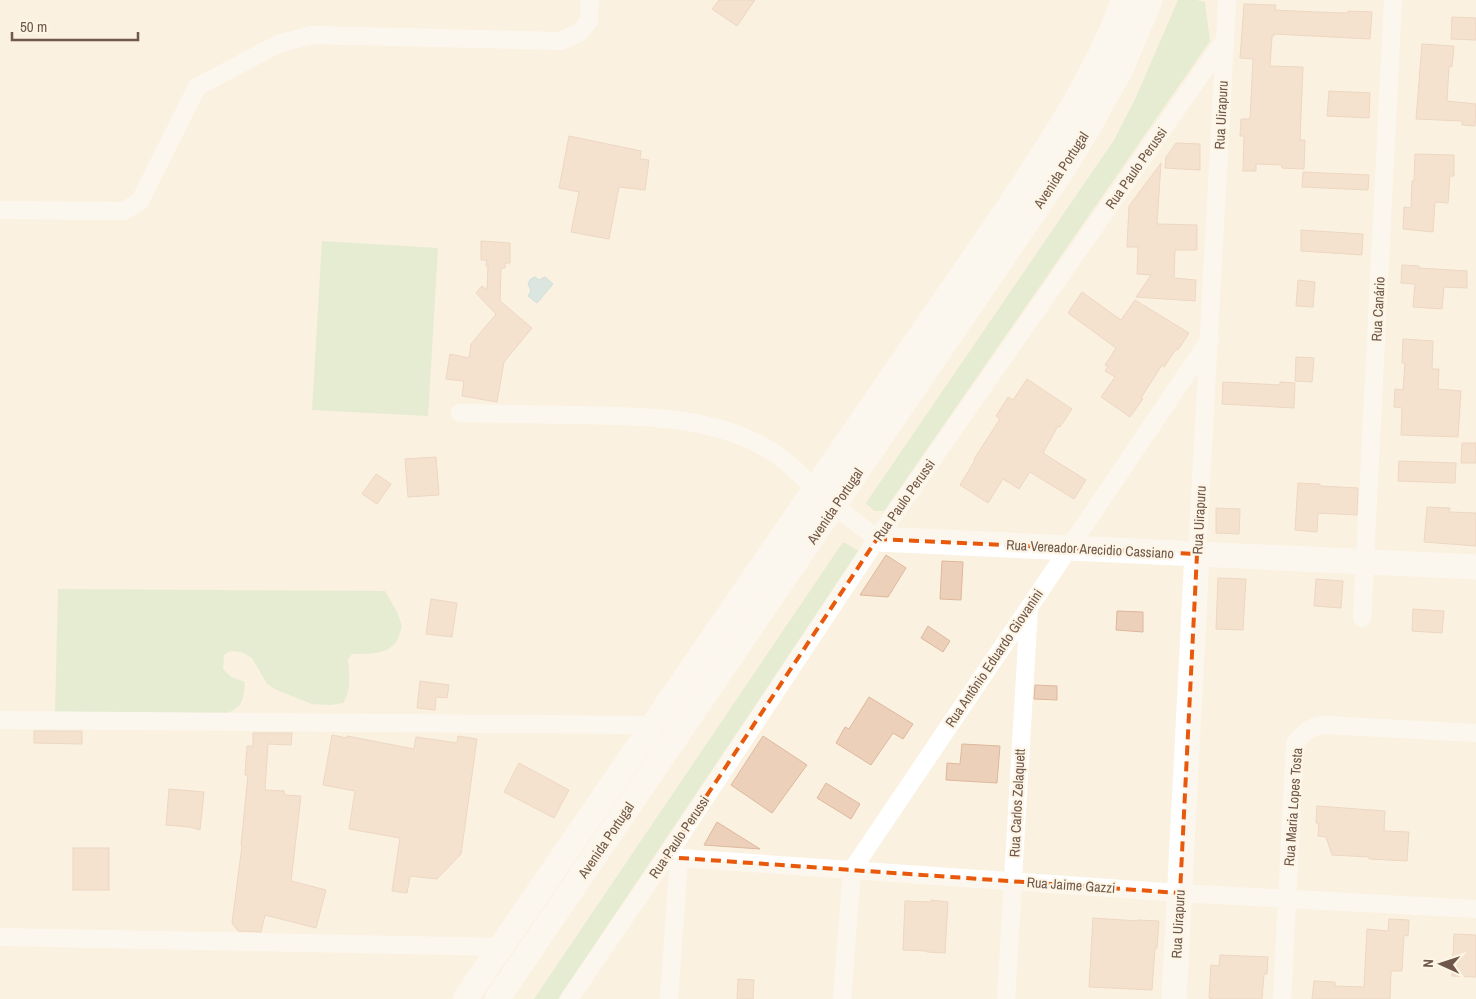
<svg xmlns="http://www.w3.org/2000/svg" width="1476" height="999" viewBox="0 0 1476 999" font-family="'Archivo Narrow',sans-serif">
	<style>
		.green { fill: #cee6c1 }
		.water { fill: #b7d9e1; stroke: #9ec8d2 }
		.building { fill: #edd0ba; stroke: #deb89c }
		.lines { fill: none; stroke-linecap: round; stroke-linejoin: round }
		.street { stroke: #fff; stroke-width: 18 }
		.secondary { stroke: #fff; stroke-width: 25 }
		.marked { fill: none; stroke: #e8590c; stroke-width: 4; stroke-dasharray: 10 6; stroke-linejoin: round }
		.labels { text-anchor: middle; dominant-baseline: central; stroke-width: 4.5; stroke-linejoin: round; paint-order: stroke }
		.street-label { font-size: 14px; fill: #6f584a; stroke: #fdf5e6 }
	</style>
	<rect width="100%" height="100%" fill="#faf1e0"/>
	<g class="green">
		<polygon points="1178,0 1197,0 1205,2 1210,41 884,511 874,511 866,503 1114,140 1136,97"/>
		<polygon points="322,241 438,248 428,416 312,410"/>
		<polygon points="843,542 859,551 558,999 534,999"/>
		<path d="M58,589L385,591L397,612L402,626C400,631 399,638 396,642C387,655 366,654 352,654L348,659C349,675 352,689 343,703L331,705L312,704L277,690L267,684L252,658L242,652L230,651L224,655L223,669L231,677L245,682C243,702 243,707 223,715L55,712Z"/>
	</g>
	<polygon class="water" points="535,277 539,280 545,277 553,284 537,303 528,296 531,291 528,283 531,279"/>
	<g class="building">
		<polygon points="719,0 755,0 737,26 712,9"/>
		<polygon points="1244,4 1276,5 1275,10 1314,12 1348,13 1348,11 1372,12 1370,39 1274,34 1274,36 1272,36 1270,66 1303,67 1300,140 1305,140 1304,169 1282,168 1282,165 1256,164 1256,171 1243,171 1244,136 1240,136 1241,119 1250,119 1253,59 1240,58"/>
		<polygon points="1452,17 1476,18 1476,40 1451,39"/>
		<polygon points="1422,44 1454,46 1452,67 1449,66 1447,101 1476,104 1475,126 1462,125 1462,121 1416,119"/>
		<polygon points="1329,91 1370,93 1369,118 1327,116"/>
		<polygon points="569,136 641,151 640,159 649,160 645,190 619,187 609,239 571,232 579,192 559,188"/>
		<polygon points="1176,143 1200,144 1200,170 1165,168 1166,157"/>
		<polygon points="1415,154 1454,155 1454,176 1450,176 1448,203 1435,202 1433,232 1403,229 1404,207 1411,208 1412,181 1414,181"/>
		<polygon points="1161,163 1157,224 1197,225 1197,250 1175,250 1174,278 1196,280 1195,301 1136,297 1151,275 1137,274 1138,247 1127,247 1129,206"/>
		<polygon points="1303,172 1369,175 1368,190 1302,187"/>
		<polygon points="1301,230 1363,234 1362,255 1301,251"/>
		<polygon points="481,241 510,243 510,263 505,263 505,268 501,268 500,301 532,328 504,362 497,402 462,396 464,381 446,379 450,354 469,358 471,344 496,314 476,293 482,286 487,290 488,266 486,266 487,260 481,260"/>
		<polygon points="1402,265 1419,266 1419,268 1467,271 1467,288 1444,287 1442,309 1413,307 1415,284 1401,283"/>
		<polygon points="1298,280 1315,282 1313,307 1296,306"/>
		<polygon points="1082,292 1121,320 1135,300 1189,333 1178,350 1176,349 1164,367 1162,365 1141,398 1143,399 1130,417 1101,397 1115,377 1105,371 1108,366 1105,365 1116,348 1068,313"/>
		<polygon points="1403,339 1433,341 1432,369 1439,369 1438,389 1461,391 1458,437 1401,435 1402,408 1394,407 1395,389 1403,390 1405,363 1402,363"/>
		<polygon points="1296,357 1314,358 1312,382 1295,381"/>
		<polygon points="1027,379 1072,409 1060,427 1058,426 1043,453 1086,480 1074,499 1030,472 1019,489 1003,479 988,503 960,485 975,460 974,459 1000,419 996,416 1008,397 1013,400"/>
		<polygon points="1223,382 1280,385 1280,382 1295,383 1294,408 1222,404"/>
		<polygon points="1462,443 1476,443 1476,463 1461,463"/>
		<polygon points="436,457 439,495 408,497 405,459"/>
		<polygon points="1399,461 1456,463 1455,483 1398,481"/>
		<polygon points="376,474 391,484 377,504 362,494"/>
		<polygon points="1298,483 1320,484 1320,486 1358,488 1357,515 1318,513 1317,532 1295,530"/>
		<polygon points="1427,507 1450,508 1449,512 1476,513 1476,546 1424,542"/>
		<polygon points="1216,508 1240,509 1239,534 1216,533"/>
		<polygon points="886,555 906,568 888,597 860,595"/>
		<polygon points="942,561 963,562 961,600 940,599"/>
		<polygon points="1218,578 1246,579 1243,630 1216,629"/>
		<polygon points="1316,579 1343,581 1341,608 1314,606"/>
		<polygon points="431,599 457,603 452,637 426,634"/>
		<polygon points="1413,609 1444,611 1442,633 1412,631"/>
		<polygon points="1117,611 1143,612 1143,632 1116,630"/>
		<polygon points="928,626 950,641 943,652 921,638"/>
		<polygon points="420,681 449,685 447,698 436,697 435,710 417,708"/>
		<polygon points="1035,685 1057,686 1057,700 1034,699"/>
		<polygon points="869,697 913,724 903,739 893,733 871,765 836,743 845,727 849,729"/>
		<polygon points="34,731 82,731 82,744 34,743"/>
		<polygon points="253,733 292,733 291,745 268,744 265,790 284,791 285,795 301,796 291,881 326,890 316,928 265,915 261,932 238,931 232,923 242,846 241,845 248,775 245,775 247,746 253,746"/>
		<polygon points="332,735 347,738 347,736 414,749 416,737 457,743 458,736 477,739 461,854 437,879 410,876 407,893 392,891 400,838 349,829 355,791 323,785"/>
		<polygon points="763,736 807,765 772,813 731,785"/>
		<polygon points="962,744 1000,746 997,783 946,780 947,763 960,764"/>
		<polygon points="519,763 569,790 554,818 504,792"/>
		<polygon points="826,783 860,804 851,819 817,798"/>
		<polygon points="169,789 204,792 200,830 190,827 166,825"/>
		<polygon points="1317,806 1385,811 1384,831 1409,832 1407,861 1369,859 1369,857 1332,855 1326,837 1318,836 1319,823 1316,823"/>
		<polygon points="717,822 760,849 704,845"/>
		<rect x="73" y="848" width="36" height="42"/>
		<polygon points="931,900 948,902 945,953 927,952 927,951 903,950 905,901 931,902"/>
		<polygon points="1093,918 1138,921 1138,920 1159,921 1157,948 1155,948 1152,990 1089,987"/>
		<polygon points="1389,919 1409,920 1408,936 1404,935 1402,971 1391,971 1390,999 1312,999 1314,981 1335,982 1335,986 1364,987 1367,929 1388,931"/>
		<polygon points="1454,934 1476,935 1476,977 1452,976"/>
		<polygon points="1220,955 1268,957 1267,974 1264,974 1262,999 1213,999 1209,998 1211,965 1219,966"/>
		<polygon points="738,979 754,980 753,999 737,999"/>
	</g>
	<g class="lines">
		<g class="street">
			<polyline points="0,210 124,211 140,201 197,87 278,44 312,35 561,41 580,32 589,21 590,0"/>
			<path d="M460,413C498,414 536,414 574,415C637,416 709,415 766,448C784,458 800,474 815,489"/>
			<polyline points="834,507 845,514 877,539"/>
			<polyline points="1197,554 1225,40"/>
			<polyline points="1362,618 1393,0"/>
			<polyline points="0,720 654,725"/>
			<polyline points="666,857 1180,893 1476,909"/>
			<polyline points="0,937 501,947"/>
			<polyline points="569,999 666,857 877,539 1225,40 1227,0"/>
			<polyline points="669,999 679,858"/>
			<polyline points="842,999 852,870 1210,339"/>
			<polyline points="1006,999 1029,608"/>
			<path d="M1282,999L1295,744C1303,733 1310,726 1324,725L1476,733"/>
		</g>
		<g class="secondary">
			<polyline points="877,539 1476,567"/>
			<path d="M465,999L1008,208C1053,140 1095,77 1124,0"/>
			<polyline points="497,999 1062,171 1091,123 1121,69 1150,0"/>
			<polyline points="1174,999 1197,554"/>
		</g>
	</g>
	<path d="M0 0H1476V999H0ZM877,539L1197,554L1180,893L666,857Z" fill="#faf1e0" fill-opacity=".55" fill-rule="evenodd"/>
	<path class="marked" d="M877,539L1197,554L1180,893L666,857Z"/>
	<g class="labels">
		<g class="street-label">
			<text transform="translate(1221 115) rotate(-87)">Rua Uirapuru</text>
			<text transform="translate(1136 168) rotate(-55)">Rua Paulo Perussi</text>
			<text transform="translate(1061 170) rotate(-57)">Avenida Portugal</text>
			<text transform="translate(1378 309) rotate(-87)">Rua Canário</text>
			<text transform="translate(904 500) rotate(-55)">Rua Paulo Perussi</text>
			<text transform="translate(835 506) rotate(-56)">Avenida Portugal</text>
			<text transform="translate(1199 520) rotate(-87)">Rua Uirapuru</text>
			<text transform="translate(1090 549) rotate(3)">Rua Vereador Arecidio Cassiano</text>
			<text transform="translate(994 658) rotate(-56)">Rua Antônio Eduardo Giovanini</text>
			<text transform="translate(1017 803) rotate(-87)">Rua Carlos Zelaquett</text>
			<text transform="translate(1293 807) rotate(-86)">Rua Maria Lopes Tosta</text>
			<text transform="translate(679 837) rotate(-56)">Rua Paulo Perussi</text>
			<text transform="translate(606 840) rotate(-56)">Avenida Portugal</text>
			<text transform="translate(1071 885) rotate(4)">Rua Jaime Gazzi</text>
			<text transform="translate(1178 924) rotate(-87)">Rua Uirapuru</text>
		</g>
	</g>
	<g transform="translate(1441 964) rotate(273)" stroke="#fdf5e6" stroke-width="4" paint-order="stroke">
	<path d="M0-4L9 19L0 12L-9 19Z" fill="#6f584a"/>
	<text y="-8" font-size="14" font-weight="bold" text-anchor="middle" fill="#6f584a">N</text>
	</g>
	<path d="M12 32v8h126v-8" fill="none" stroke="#6f584a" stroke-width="2.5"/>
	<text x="20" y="32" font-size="15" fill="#6f584a" stroke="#fdf5e6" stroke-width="4" paint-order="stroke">50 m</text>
</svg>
